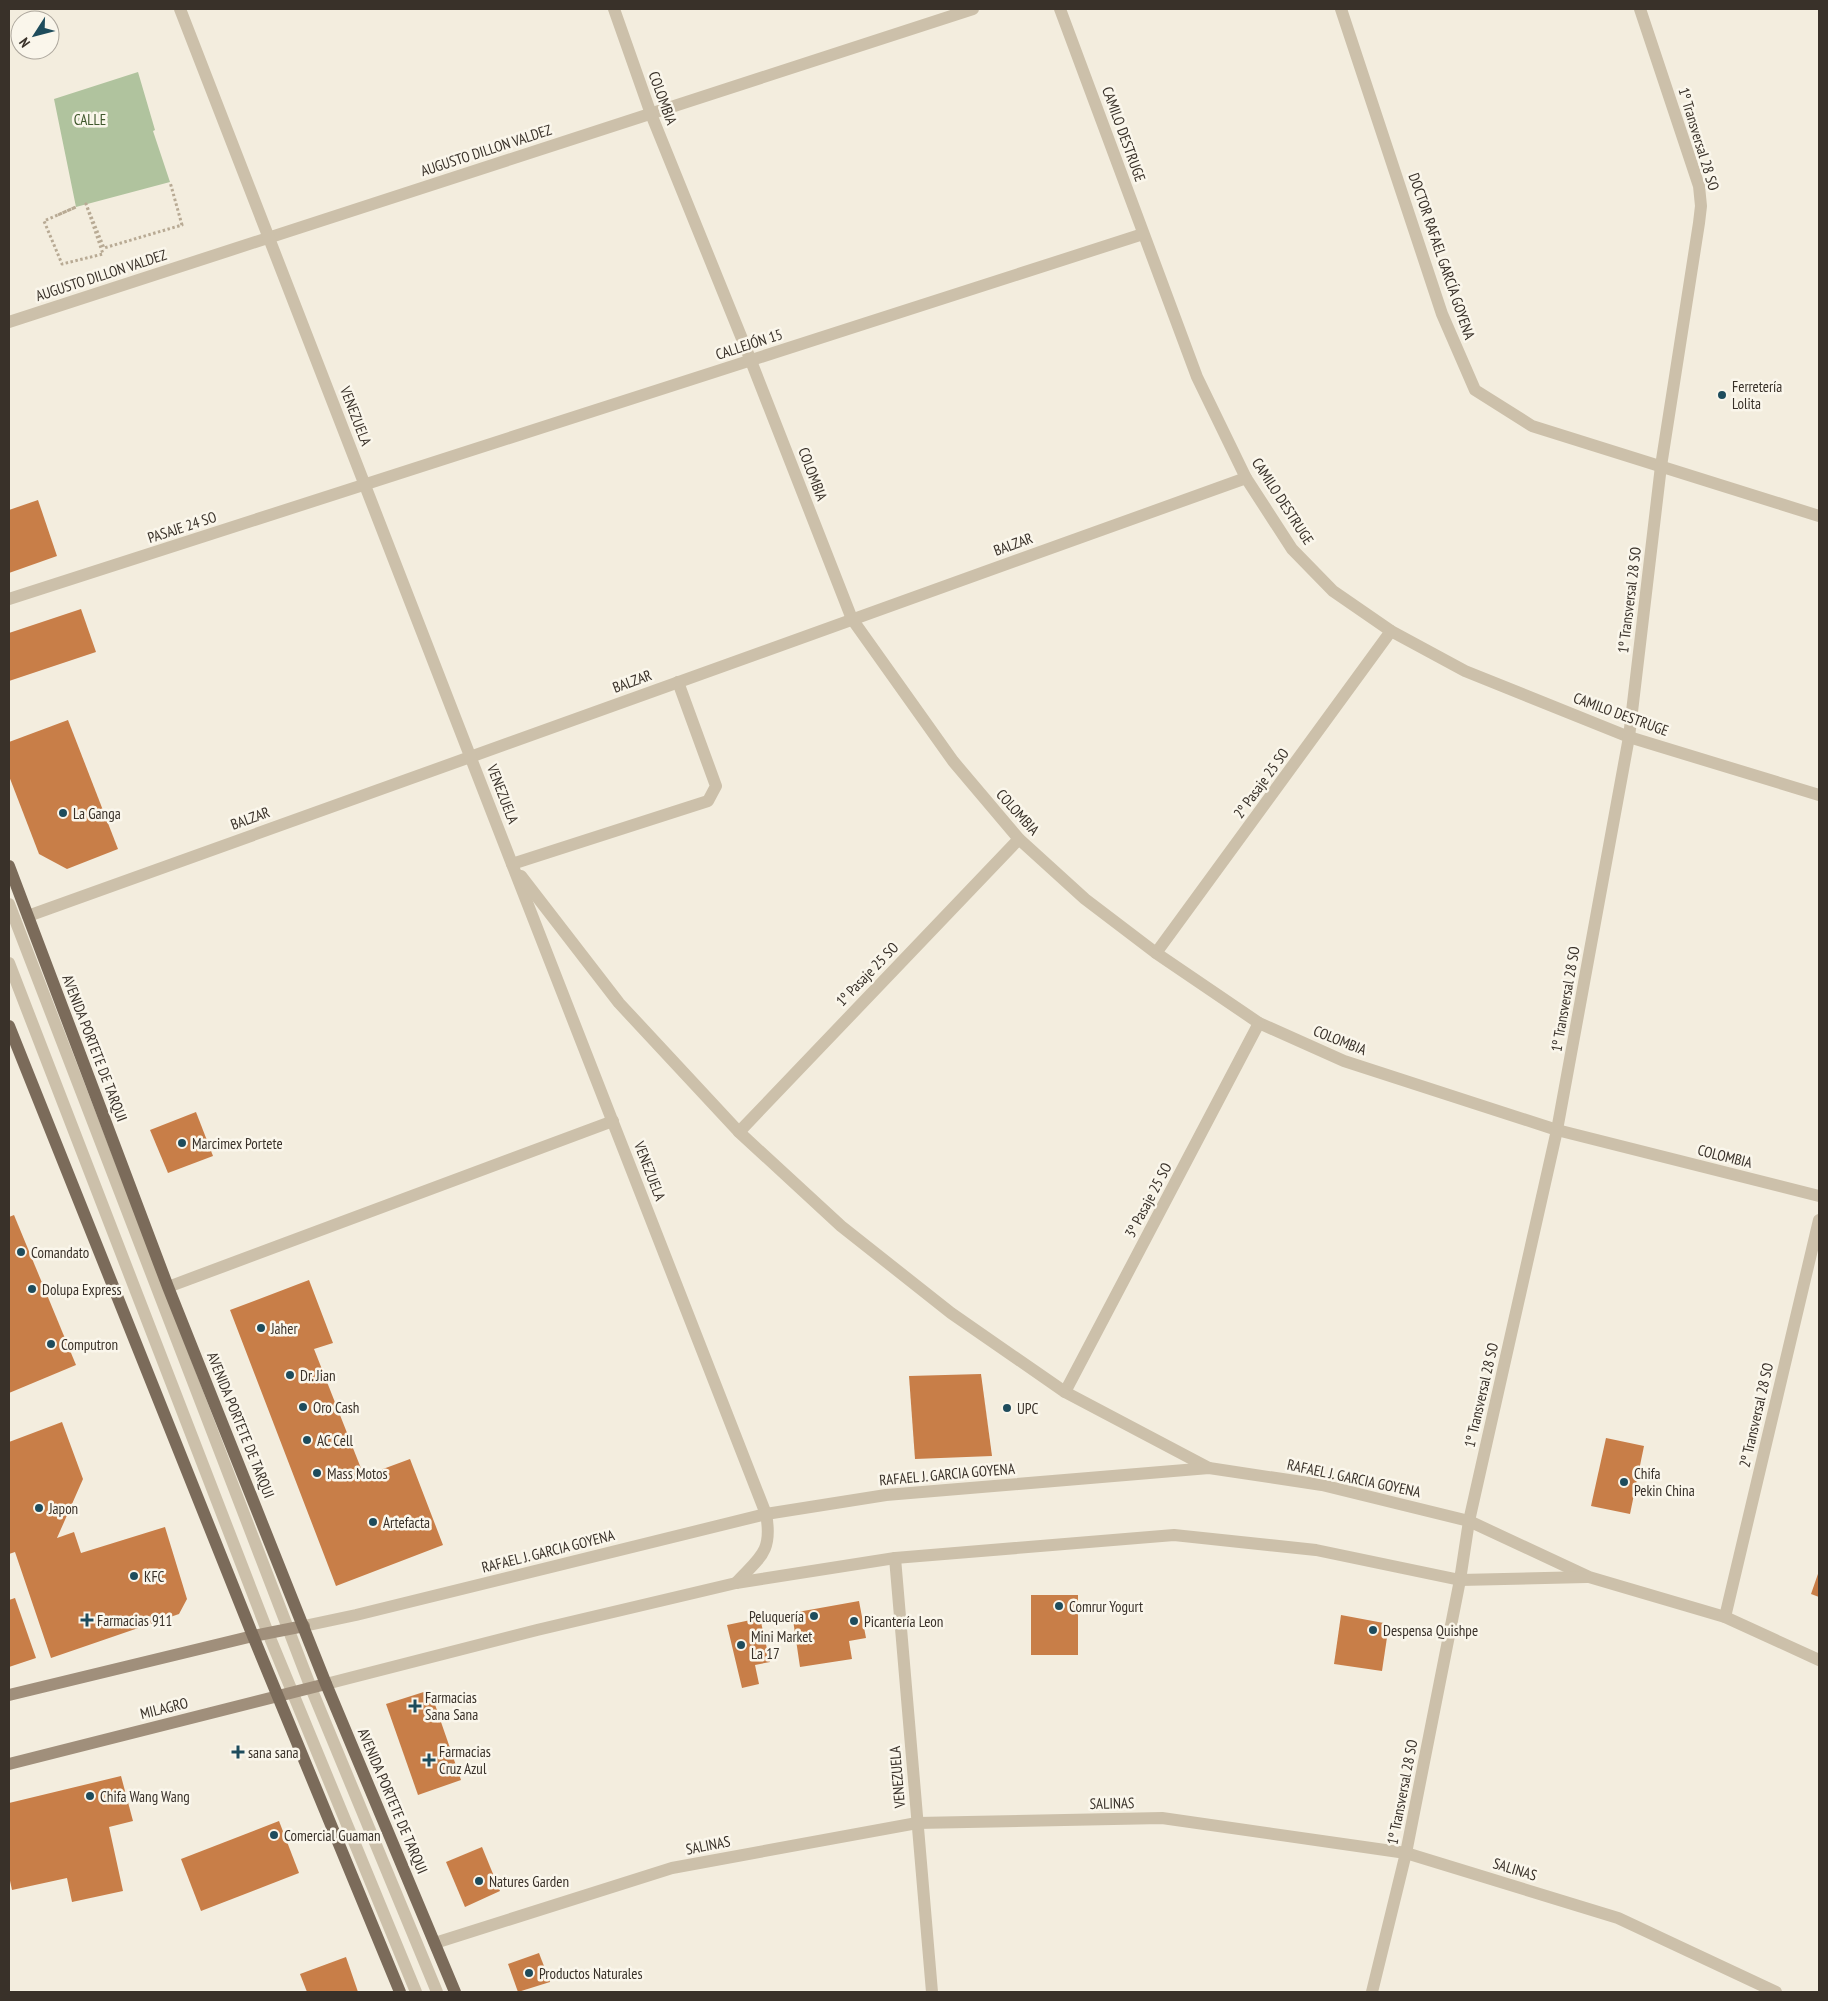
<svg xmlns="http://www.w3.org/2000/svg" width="1828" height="2001" viewBox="0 0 1828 2001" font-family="'PT Sans Narrow',sans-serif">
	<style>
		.green { fill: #b0c39e }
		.building { fill: #c87e48 }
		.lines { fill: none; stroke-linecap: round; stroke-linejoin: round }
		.path { stroke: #b8aa94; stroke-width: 3; stroke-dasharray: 2.5 2.5; stroke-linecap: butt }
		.service { stroke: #ccc0aa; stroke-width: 12 }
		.minor { stroke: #ccc0aa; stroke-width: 12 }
		.tertiary { stroke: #ccc0aa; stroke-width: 12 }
		.secondary { stroke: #a08f7b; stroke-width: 12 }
		.primary { stroke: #7b6b5a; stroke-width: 12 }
		.poi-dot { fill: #1e4c5c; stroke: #faf6eb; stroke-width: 2 }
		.labels { text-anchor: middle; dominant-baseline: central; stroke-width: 5; stroke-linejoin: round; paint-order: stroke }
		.street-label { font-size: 15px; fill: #393129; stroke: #faf6eb }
		.park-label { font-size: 15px; fill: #40582d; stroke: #faf6eb }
		.poi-label { font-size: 15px; fill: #393129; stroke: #faf6eb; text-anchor: start }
	</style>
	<rect width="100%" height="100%" fill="#f3edde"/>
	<polygon class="green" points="138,72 155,130 153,131 170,182 76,207 54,99"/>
	<g class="building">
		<polygon points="38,500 57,556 9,573 9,510"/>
		<polygon points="81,609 96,652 9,681 9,633"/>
		<polygon points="68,720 118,849 67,869 39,854 9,776 9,742"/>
		<polygon points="196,1112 213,1156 168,1173 150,1130"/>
		<polygon points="14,1215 76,1365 9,1393 9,1217"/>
		<polygon points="309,1280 333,1343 314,1349 364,1476 410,1459 443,1545 336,1586 230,1310"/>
		<polygon points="981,1374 992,1456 915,1459 909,1376"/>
		<polygon points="62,1422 83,1479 57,1538 74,1532 81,1553 165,1527 187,1599 179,1614 51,1658 15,1552 9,1554 9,1442"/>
		<polygon points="1606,1438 1644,1446 1630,1514 1591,1506"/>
		<polygon points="1819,1571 1819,1597 1811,1594"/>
		<rect x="1031" y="1595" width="47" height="60"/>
		<polygon points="15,1598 36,1658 9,1667 9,1600"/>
		<polygon points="859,1601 866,1638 849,1641 852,1659 800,1667 792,1613"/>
		<polygon points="1341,1615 1389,1624 1382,1671 1334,1664"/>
		<polygon points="760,1618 770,1662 755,1665 759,1684 742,1688 727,1625"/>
		<polygon points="430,1690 461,1780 418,1795 386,1704"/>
		<polygon points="121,1776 133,1821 109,1827 123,1891 72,1902 67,1878 12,1890 9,1876 9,1803"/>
		<polygon points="279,1821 299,1873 201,1911 181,1859"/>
		<polygon points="482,1847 500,1891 465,1907 446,1862"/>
		<polygon points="539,1953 550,1982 518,1992 508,1964"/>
		<polygon points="346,1957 358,1992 307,1992 300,1974"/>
	</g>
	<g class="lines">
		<polyline class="path" points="58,215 76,207 44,221 62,264 103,254 86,204 104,248 182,225 170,182"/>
		<g class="service">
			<polyline points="512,864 708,801 716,786 678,682"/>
			<polyline points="9,904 311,1688 437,1992"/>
			<polyline points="9,963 268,1633 416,1992"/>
		</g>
		<g class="minor">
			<polyline points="614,9 651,114 751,361 852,619 953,761 1019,839 1085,899 1156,953 1259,1023 1344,1061 1557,1130 1819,1196"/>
			<polyline points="1060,9 1197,377 1246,478 1292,549 1333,591 1391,631 1465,671 1629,737 1819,795"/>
			<polyline points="1341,9 1442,314 1475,390 1532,426 1819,516"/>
			<polyline points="9,322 973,9"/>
			<polyline points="9,599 1143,234"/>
			<polyline points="28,916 1246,478"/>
			<polyline points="1156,953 1391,631"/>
			<polyline points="739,1132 1019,839"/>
			<polyline points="168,1287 613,1121"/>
			<polyline points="1065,1392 1259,1023"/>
			<polyline points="895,1558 932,1992"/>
			<polyline points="1725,1617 1819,1220"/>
			<polyline points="435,1943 672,1868 917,1823 1162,1818 1406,1853 1618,1918 1776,1992"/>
			<polyline points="1372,1992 1406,1853 1460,1580 1469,1521 1557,1130 1629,737 1661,466 1699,223 1701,206 1699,186 1640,9"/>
		</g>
		<g class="tertiary">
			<path d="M180,9L512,864L766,1514C773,1552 760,1557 736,1583"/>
			<polyline points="521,876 619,1003 739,1132 841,1226 951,1313 1065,1392 1209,1468"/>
			<polyline points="304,1626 356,1615 766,1514 886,1495 1209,1468 1322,1485 1469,1521 1589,1577 1725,1617 1819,1660"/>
			<polyline points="326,1684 537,1630 736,1583 895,1558 1174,1535 1316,1550 1460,1580 1587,1577"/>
		</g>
		<g class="secondary">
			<polyline points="9,1695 253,1636 304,1626"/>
			<polyline points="9,1764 326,1684"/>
		</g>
		<g class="primary">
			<polyline points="9,866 168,1287 326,1684 455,1992"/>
			<polyline points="9,1026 253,1636 400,1992"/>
		</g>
	</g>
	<g class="poi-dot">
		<circle cx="1722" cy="395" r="5"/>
		<circle cx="63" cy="813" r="5"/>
		<circle cx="182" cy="1143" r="5"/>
		<circle cx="21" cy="1252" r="5"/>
		<circle cx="32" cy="1289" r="5"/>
		<circle cx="261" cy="1328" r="5"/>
		<circle cx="51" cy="1344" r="5"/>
		<circle cx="290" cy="1375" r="5"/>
		<circle cx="303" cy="1407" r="5"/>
		<circle cx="1007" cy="1408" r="5"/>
		<circle cx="307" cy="1440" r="5"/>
		<circle cx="317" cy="1473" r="5"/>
		<circle cx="1624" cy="1482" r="5"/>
		<circle cx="39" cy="1508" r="5"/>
		<circle cx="373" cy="1522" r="5"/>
		<circle cx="134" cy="1576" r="5"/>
		<circle cx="1059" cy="1606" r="5"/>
		<circle cx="814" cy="1616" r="5"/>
		<path d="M84.5 1612.5h5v5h5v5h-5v5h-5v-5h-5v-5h5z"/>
		<circle cx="854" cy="1621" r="5"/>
		<circle cx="1373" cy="1630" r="5"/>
		<circle cx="741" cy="1645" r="5"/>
		<path d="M412.5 1698.5h5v5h5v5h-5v5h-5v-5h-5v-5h5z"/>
		<path d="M235.5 1744.5h5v5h5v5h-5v5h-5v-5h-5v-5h5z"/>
		<path d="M426.5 1752.5h5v5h5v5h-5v5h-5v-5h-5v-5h5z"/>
		<circle cx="90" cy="1796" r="5"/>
		<circle cx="274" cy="1835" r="5"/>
		<circle cx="479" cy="1881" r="5"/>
		<circle cx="529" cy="1973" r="5"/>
	</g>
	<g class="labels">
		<g class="street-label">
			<text transform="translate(663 98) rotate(70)">COLOMBIA</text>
			<text transform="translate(1124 134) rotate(70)">CAMILO DESTRUGE</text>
			<text transform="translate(1699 139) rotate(73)">1º Transversal 28 SO</text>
			<text transform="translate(486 150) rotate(-18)">AUGUSTO DILLON VALDEZ</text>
			<text transform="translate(1442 256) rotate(71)">DOCTOR RAFAEL GARCÍA GOYENA</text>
			<text transform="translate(101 275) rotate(-18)">AUGUSTO DILLON VALDEZ</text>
			<text transform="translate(749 344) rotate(-18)">CALLEJÓN 15</text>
			<text transform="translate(356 416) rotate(69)">VENEZUELA</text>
			<text transform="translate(813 474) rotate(69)">COLOMBIA</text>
			<text transform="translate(1283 501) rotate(57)">CAMILO DESTRUGE</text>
			<text transform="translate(182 527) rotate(-18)">PASAJE 24 SO</text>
			<text transform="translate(1013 544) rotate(-20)">BALZAR</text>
			<text transform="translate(1629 600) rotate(-83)">1º Transversal 28 SO</text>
			<text transform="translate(632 681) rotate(-20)">BALZAR</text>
			<text transform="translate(1621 714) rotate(20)">CAMILO DESTRUGE</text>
			<text transform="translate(1261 783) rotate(-54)">2º Pasaje 25 SO</text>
			<text transform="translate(503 794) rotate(69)">VENEZUELA</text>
			<text transform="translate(1018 812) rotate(48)">COLOMBIA</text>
			<text transform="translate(250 818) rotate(-20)">BALZAR</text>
			<text transform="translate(867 974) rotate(-46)">1º Pasaje 25 SO</text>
			<text transform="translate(1565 999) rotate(-80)">1º Transversal 28 SO</text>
			<text transform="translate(1340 1040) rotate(22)">COLOMBIA</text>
			<text transform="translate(95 1048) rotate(69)">AVENIDA PORTETE DE TARQUI</text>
			<text transform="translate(1725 1156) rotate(14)">COLOMBIA</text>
			<text transform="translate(650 1171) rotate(69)">VENEZUELA</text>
			<text transform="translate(1148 1200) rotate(-62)">3º Pasaje 25 SO</text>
			<text transform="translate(1481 1395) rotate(-77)">1º Transversal 28 SO</text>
			<text transform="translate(1756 1415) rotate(-77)">2º Transversal 28 SO</text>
			<text transform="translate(241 1425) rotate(68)">AVENIDA PORTETE DE TARQUI</text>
			<text transform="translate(947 1474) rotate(-5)">RAFAEL J. GARCIA GOYENA</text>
			<text transform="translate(1354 1478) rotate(12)">RAFAEL J. GARCIA GOYENA</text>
			<text transform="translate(548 1551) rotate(-14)">RAFAEL J. GARCIA GOYENA</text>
			<text transform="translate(164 1708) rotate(-14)">MILAGRO</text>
			<text transform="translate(897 1777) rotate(-95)">VENEZUELA</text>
			<text transform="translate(1402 1792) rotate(-79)">1º Transversal 28 SO</text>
			<text transform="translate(393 1801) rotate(67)">AVENIDA PORTETE DE TARQUI</text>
			<text transform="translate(1112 1803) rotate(-1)">SALINAS</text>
			<text transform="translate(708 1845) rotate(-11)">SALINAS</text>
			<text transform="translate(1515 1869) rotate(17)">SALINAS</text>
		</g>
		<g class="park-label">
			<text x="90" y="119">CALLE</text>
		</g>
		<g class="poi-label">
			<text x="1732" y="386">Ferretería<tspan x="1732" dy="17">Lolita</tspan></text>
			<text x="73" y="813">La Ganga</text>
			<text x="192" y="1143">Marcimex Portete</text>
			<text x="31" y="1252">Comandato</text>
			<text x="42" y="1289">Dolupa Express</text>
			<text x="271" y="1328">Jaher</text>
			<text x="61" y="1344">Computron</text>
			<text x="300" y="1375">Dr. Jian</text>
			<text x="313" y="1407">Oro Cash</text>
			<text x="1017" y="1408">UPC</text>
			<text x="317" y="1440">AC Cell</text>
			<text x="327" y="1473">Mass Motos</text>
			<text x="1634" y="1473">Chifa<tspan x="1634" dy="17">Pekin China</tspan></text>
			<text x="49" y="1508">Japon</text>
			<text x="383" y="1522">Artefacta</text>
			<text x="144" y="1576">KFC</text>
			<text x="1069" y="1606">Comrur Yogurt</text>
			<text x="804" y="1616" text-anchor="end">Peluquería</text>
			<text x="97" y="1620">Farmacias 911</text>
			<text x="864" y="1621">Picantería Leon</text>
			<text x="1383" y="1630">Despensa Quishpe</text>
			<text x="751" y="1636">Mini Market<tspan x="751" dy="17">La 17</tspan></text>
			<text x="425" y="1697">Farmacias<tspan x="425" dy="17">Sana Sana</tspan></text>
			<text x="439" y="1751">Farmacias<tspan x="439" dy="17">Cruz Azul</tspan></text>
			<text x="248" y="1752">sana sana</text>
			<text x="100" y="1796">Chifa Wang Wang</text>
			<text x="284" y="1835">Comercial Guaman</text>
			<text x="489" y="1881">Natures Garden</text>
			<text x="539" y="1973">Productos Naturales</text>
		</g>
	</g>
	<rect width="1828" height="2001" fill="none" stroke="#393129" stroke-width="20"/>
	<g transform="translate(35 35) rotate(234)"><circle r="24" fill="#faf6eb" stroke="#ada79d"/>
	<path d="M0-4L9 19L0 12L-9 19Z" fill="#1e4c5c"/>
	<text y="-8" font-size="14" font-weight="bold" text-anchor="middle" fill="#393129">N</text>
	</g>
</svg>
